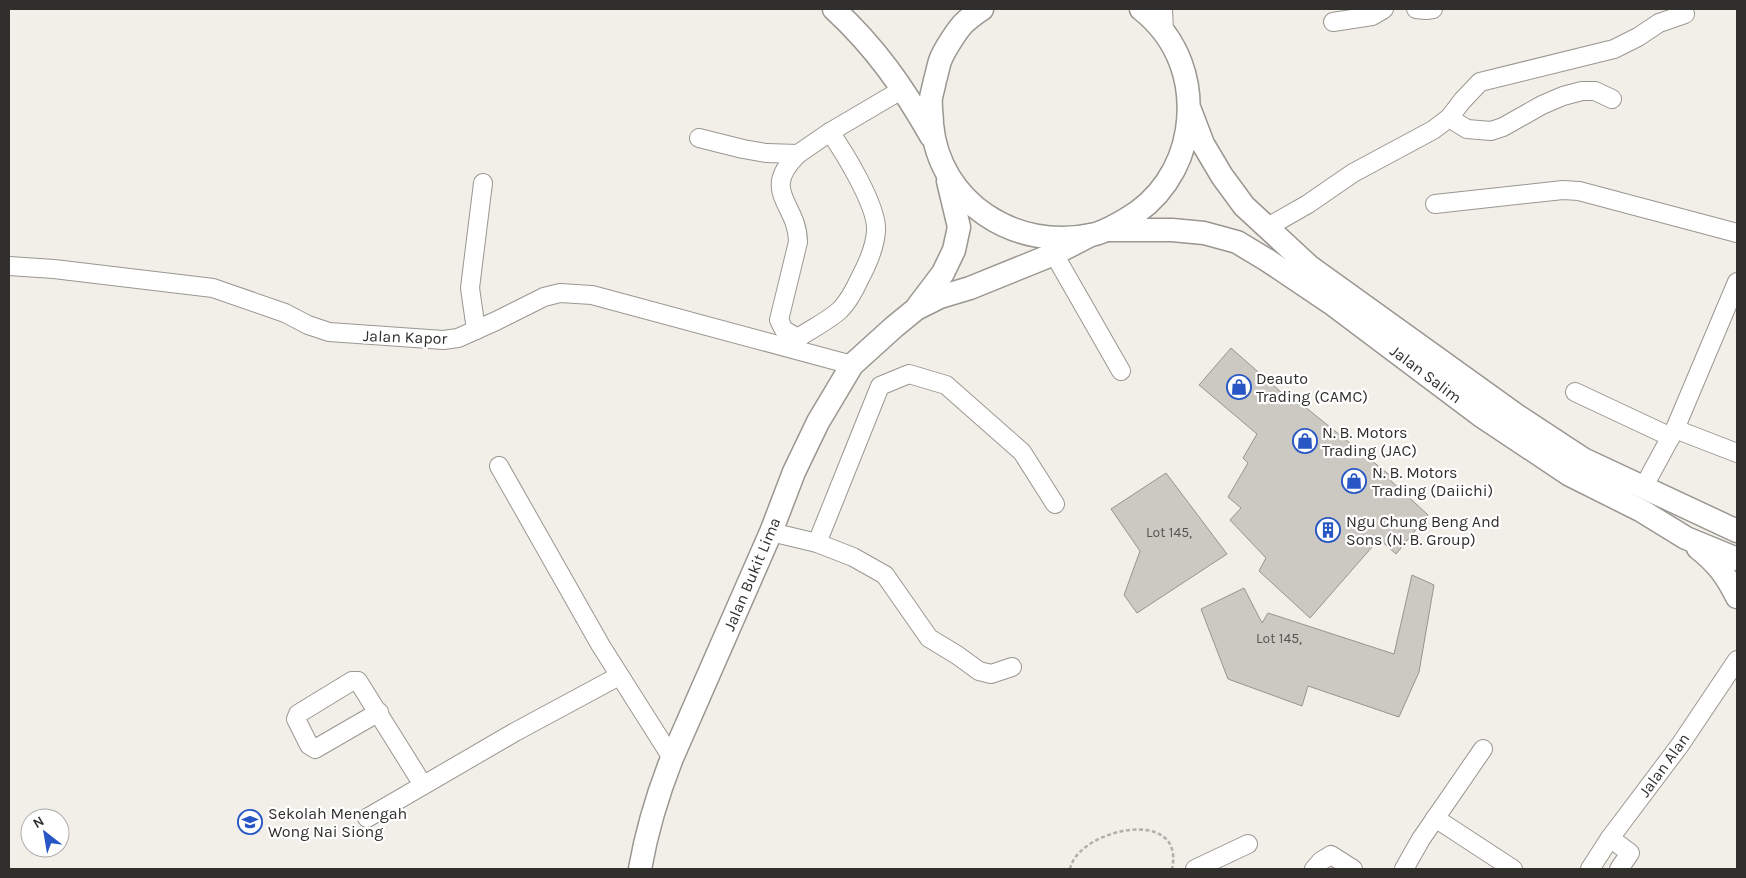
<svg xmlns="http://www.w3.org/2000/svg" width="1746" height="878" viewBox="0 0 1746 878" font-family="Karla,sans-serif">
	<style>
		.building { fill: #ccc8c2; stroke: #97948e }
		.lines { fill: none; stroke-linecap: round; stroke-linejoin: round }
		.minor-casing { stroke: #9a9791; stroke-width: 20 }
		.major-casing { stroke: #9a9791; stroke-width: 25 }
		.path { stroke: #b3b0ab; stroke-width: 2.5; stroke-dasharray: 4 2.5; stroke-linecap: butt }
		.minor { stroke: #fff; stroke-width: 18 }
		.major { stroke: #fff; stroke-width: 22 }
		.labels { text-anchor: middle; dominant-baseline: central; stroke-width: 4.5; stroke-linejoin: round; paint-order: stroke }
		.number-label { font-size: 14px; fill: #575552 }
		.street-label { font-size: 16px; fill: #302f2c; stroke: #fff }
		.poi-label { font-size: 16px; fill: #302f2c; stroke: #fff; text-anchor: start }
	</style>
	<rect width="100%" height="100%" fill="#f2eee8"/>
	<g class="building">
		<polygon points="1231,348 1282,393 1284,390 1392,477 1390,480 1428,515 1396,554 1379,539 1310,618 1259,571 1266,558 1230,520 1241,508 1228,497 1248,463 1243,458 1257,434 1199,385"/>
		<polygon points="1166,473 1227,554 1137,613 1124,595 1140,551 1111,509"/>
		<polygon points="1412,575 1434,585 1419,672 1399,717 1308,686 1302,706 1228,679 1201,609 1244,588 1262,623 1268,613 1394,654"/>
	</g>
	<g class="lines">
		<defs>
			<g id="minor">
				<polyline points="1163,9 1164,32"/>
				<polyline points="1416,9 1426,10 1433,9"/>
				<polyline points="1333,22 1372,16 1384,9"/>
				<polyline points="1449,118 1467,129 1491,131 1503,127 1542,105 1563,96 1582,91 1595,91 1612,99"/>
				<polyline points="699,138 743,149 766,153 798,154 830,132 903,89"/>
				<path d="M798,154C759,192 798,203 798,242L779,320L784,330L798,338"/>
				<polyline points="1435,204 1563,190 1579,191 1737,233"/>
				<polyline points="1266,228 1308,204 1353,173 1433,130 1449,118 1462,101 1480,82 1614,49 1638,37 1659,23 1685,14"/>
				<polyline points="1054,254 1121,371"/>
				<polyline points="9,266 54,269 213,288 285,313 308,325 329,332 443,340 458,338 496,321 544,297 560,293 592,295 852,365"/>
				<polyline points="476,330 470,288 483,183"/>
				<path d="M795,349L798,338C811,329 828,321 840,310C848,302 855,289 860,278C867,265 875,246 876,231C878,207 844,152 830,132"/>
				<polyline points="1575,392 1671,437"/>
				<polyline points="1675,429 1737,453"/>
				<polyline points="499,466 601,646 672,758"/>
				<polyline points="1643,488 1675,429 1737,282"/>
				<polyline points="771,532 817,543 853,557 885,575 929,638 957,655 979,671 991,674 1012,667"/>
				<polyline points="817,543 880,386 909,374 946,385 1022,452 1055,504"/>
				<polyline points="379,712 315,749 309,745 296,719 298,714 352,681 358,681 423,785"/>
				<polyline points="367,818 515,732 619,676"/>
				<polyline points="1435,818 1513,869"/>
				<polyline points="1610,838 1630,853 1619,869"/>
				<polyline points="1195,869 1248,844"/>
				<polyline points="1314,869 1321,861 1331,855 1353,869"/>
				<polyline points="1404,869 1421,839 1483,749"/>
				<polyline points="1590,869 1610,838 1680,745 1737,660"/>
			</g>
			<g id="major">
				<path d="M834,9C876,48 903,87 931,136"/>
				<path d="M982,9C976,13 969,18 964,23C957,30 943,52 940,61C938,67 937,74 935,80C934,86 932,92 931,98C930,106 932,116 932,124C939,203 1016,251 1091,235C1103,233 1114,226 1125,220C1159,201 1181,168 1187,130C1194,83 1179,39 1141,9"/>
				<polyline points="1190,110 1203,144 1222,176 1244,206 1310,267 1516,415 1583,459 1737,531"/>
				<polyline points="1107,230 1172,230 1204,233 1237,242 1267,260 1331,303 1480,415 1570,475 1642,511 1686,538 1737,559"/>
				<polyline points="918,306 943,273 954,250 959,227 948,181"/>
				<path d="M1698,548C1717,563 1726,575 1737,597"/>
				<path d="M640,869C647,829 657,796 672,758L771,532L794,472L818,422L852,365L894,327L916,309L940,297L970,288L1054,254L1091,235"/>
			</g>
		</defs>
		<use href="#minor" class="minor-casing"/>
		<use href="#major" class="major-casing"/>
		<path class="path" d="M1070,869C1078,829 1186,805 1172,869"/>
		<use href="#minor" class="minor"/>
		<use href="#major" class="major"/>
	</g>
	<defs>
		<symbol id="shop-ring" viewBox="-11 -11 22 22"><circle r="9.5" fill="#fff" stroke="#2857c5" stroke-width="1.5"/><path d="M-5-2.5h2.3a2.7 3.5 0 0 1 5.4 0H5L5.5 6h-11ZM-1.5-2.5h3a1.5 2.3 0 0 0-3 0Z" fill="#2857c5"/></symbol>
		<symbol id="building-ring" viewBox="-11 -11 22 22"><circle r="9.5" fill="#fff" stroke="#2857c5" stroke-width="1.5"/><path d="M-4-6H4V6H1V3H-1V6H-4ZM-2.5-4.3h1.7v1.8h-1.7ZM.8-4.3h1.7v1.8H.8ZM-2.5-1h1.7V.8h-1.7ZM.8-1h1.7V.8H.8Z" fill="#2857c5"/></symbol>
		<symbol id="school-ring" viewBox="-11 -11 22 22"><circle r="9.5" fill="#fff" stroke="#2857c5" stroke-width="1.5"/><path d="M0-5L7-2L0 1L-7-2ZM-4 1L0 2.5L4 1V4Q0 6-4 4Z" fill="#2857c5"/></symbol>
	</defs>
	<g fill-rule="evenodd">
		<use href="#shop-ring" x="1225" y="373" width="28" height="28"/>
		<use href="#shop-ring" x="1291" y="427" width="28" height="28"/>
		<use href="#shop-ring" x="1340" y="467" width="28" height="28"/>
		<use href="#building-ring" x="1314" y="516" width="28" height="28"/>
		<use href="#school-ring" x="236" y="808" width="28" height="28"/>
	</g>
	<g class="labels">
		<g class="number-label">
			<text x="1169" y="532">Lot 145,</text>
			<text x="1279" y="638">Lot 145,</text>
		</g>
		<g class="street-label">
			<text transform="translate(405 337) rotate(2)">Jalan Kapor</text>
			<text transform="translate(1426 374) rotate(37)">Jalan Salim</text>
			<text transform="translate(752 574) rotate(-67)">Jalan Bukit Lima</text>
			<text transform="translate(1664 765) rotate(-54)">Jalan Alan</text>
		</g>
		<g class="poi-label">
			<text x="1256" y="378">Deauto<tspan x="1256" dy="18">Trading (CAMC)</tspan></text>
			<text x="1322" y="432">N. B. Motors<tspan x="1322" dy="18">Trading (JAC)</tspan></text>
			<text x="1372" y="472">N. B. Motors<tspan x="1372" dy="18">Trading (Daiichi)</tspan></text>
			<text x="1346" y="521">Ngu Chung Beng And<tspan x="1346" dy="18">Sons (N. B. Group)</tspan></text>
			<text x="268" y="813">Sekolah Menengah<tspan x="268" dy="18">Wong Nai Siong</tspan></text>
		</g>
	</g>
	<rect width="1746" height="878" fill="none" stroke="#302f2c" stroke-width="20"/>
	<g transform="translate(45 833) rotate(329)"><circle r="24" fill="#ffffff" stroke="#acacab"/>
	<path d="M0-4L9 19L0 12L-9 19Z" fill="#2857c5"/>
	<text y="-8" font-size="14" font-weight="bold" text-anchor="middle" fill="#302f2c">N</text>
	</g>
</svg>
